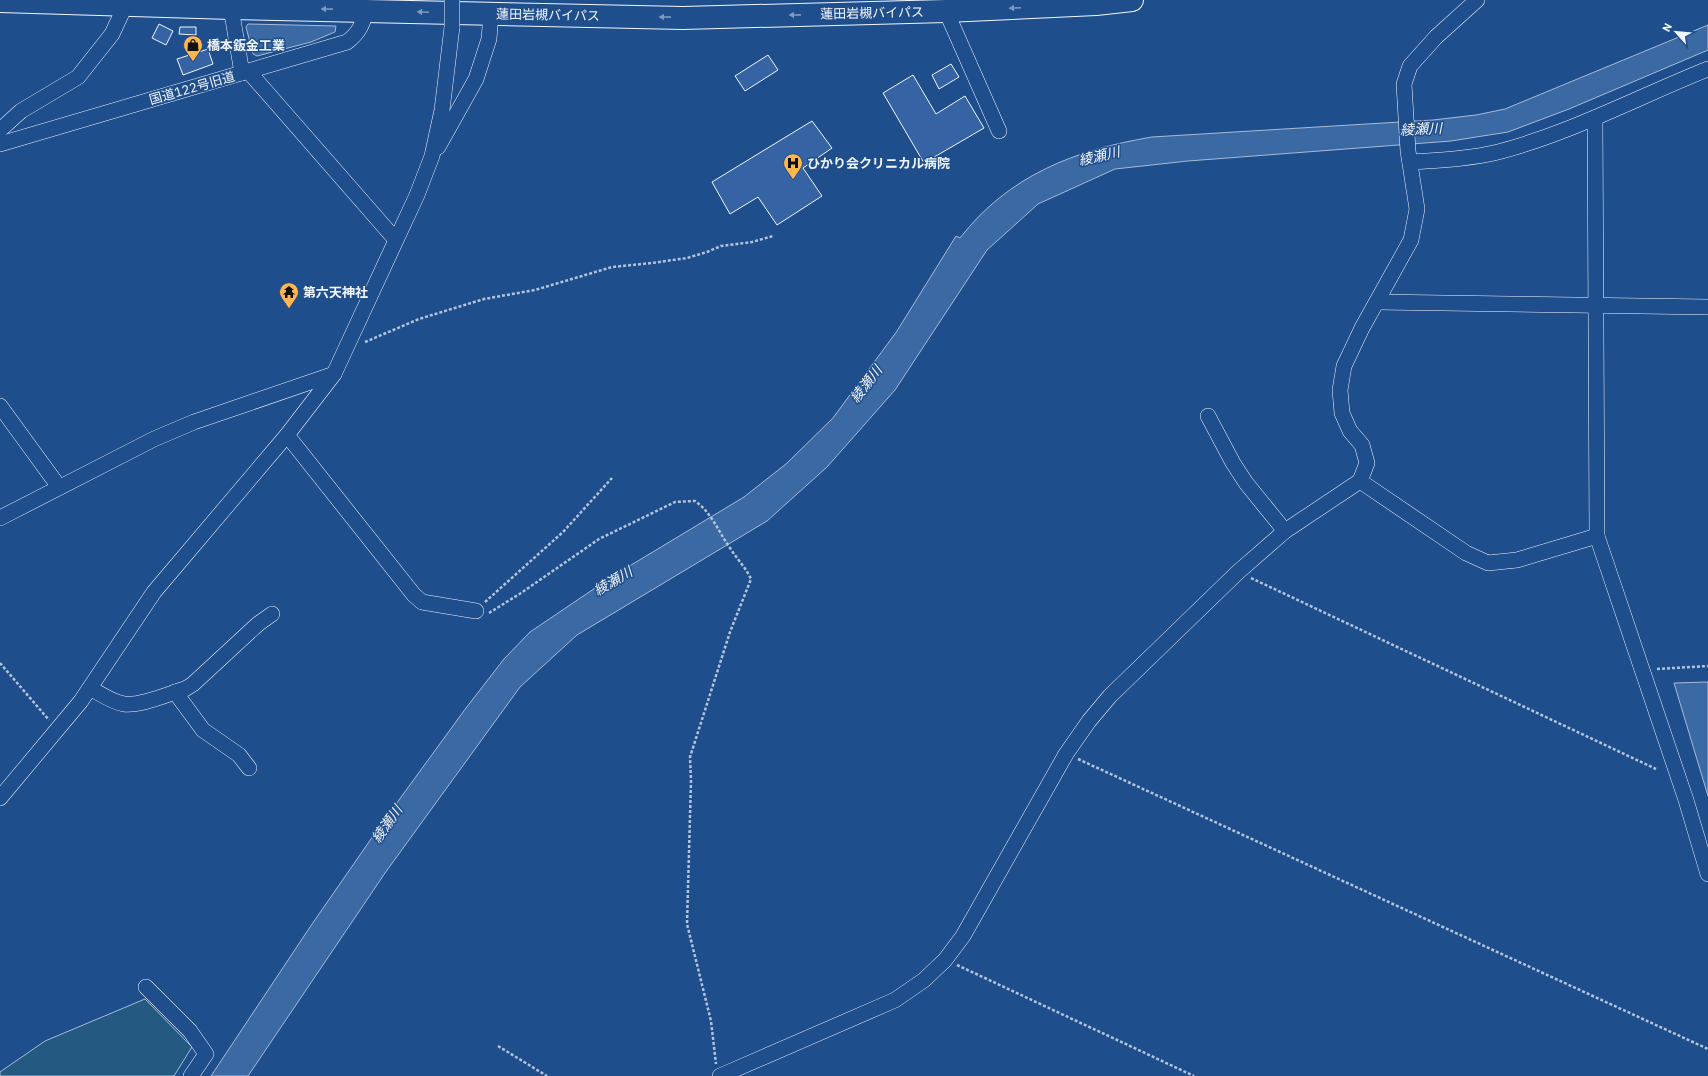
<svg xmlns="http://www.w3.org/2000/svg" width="1708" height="1076" viewBox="0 0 1708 1076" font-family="'IBM Plex Sans','Noto Sans JP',sans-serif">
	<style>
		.green { fill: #245a82; stroke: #a8bbd7 }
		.water { fill: #3b69a3; stroke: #a8bbd7 }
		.building { fill: #3563a3; stroke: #f2f6ff }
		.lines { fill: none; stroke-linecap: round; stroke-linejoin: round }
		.minor-casing { stroke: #f2f6ff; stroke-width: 16 }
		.highway-casing { stroke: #f2f6ff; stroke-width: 24 }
		.path { stroke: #b3c4dc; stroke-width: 2.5; stroke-dasharray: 3 2; stroke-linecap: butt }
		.minor { stroke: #1f4e8c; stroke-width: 15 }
		.highway { stroke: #1f4e8c; stroke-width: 22 }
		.minor-bridge-casing { stroke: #f2f6ff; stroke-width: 16; stroke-linecap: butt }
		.minor-bridge { stroke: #1f4e8c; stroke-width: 15 }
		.oneway { fill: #7e9ac0 }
		.labels { text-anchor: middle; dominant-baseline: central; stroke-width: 3; stroke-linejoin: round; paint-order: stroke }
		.street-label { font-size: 13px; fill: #f2f6ff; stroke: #1f4e8c }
		.poi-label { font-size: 13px; font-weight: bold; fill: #f2f6ff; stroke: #1f4e8c; text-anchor: start }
		.water-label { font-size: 14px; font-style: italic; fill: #f2f6ff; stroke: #1f4e8c }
	</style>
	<rect width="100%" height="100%" fill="#1f4e8c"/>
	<polygon class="green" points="145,999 192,1047 174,1076 0,1076 0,1072 45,1041"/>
	<g class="water">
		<polygon points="248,24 336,26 335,32 311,42 257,56 253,54 246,27"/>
		<path d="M1708,25V50L1569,109L1508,132L1451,141L1188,161L1115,169L1038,204L987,250L895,390L827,467L767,521L577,635L520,687L385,873L248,1076H211L310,927L380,826L466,708L504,659L530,632L613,576L744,497L786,464L833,418L897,331L956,236L960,238C1009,175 1075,150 1152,137L1433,120L1476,115L1505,109Z"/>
		<polygon points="1708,682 1708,796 1674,683"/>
	</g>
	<g class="building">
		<polygon points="159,24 173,31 166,45 152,38"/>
		<polygon points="180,27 196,27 196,35 179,34"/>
		<polygon points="208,49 213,64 183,75 177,59"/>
		<polygon points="768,55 778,70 745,91 735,76"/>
		<polygon points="951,64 959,77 939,89 932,75"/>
		<polygon points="913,75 936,114 965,96 984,128 924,163 883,93"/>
		<polygon points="812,121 832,148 803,168 822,196 777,225 758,197 730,214 712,182"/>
	</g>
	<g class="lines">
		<defs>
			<g id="minor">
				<polyline points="231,8 242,73"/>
				<polyline points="946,11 999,131"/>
				<polyline points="249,72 395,239"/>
				<polyline points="1595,118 1597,536 1686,800 1708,874"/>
				<polyline points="0,130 21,111 78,77 112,34 126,4"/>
				<path d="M0,144L347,42C359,33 363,24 366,10"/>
				<polyline points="438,147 476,79 489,39 491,14"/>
				<path d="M1410,162C1439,160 1469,159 1498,152C1571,133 1638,97 1708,69"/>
				<polyline points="1378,302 1708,307"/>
				<polyline points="0,406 59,487"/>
				<polyline points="1208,416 1233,463 1246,483 1285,531"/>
				<polyline points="287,435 414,595 422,602 476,611"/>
				<polyline points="1360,481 1466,553 1488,563 1517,560 1597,536"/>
				<polyline points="0,518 154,439 194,422 334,374"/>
				<path d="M90,688C101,694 112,702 124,704C141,706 168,694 185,689L193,684L258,624L272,614"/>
				<polyline points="175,692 203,730 239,755 249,768"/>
				<polyline points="0,798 81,701 154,592 287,435 334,374 417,195 432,156 442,110 452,27"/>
				<polyline points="146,987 190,1031 206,1054 191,1076"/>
				<polyline points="720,1076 895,1000 924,980 945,960 963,936 1066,754 1089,721 1110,696 1238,572 1285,531 1360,481 1367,463 1362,445 1350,431 1342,413 1340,390 1344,366 1362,328 1411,240 1417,209 1408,151 1404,84 1410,66 1436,37 1477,0"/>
			</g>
			<polyline id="highway" points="0,1 231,8 683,18 946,11 1096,4 1132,0"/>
		</defs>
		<use href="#minor" class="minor-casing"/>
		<use href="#highway" class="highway-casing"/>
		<g class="path">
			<polyline points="365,342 419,319 484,299 535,290 612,267 652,263 687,258 707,252 721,246 752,242 773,236"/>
			<polyline points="1251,578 1656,769"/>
			<polyline points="485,602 563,532 612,478"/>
			<path d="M489,613L521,593L599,539L675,502L695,501C712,513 718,531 730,548C737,559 746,568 751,579L730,632L690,757L691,781L687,924L711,1021L716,1064"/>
			<polyline points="0,663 49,720"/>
			<polyline points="1657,669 1708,666"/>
			<polyline points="1078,759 1708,1049"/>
			<polyline points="957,965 1194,1076"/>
			<polyline points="498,1046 547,1076"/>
		</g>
		<use href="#minor" class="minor"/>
		<use href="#highway" class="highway"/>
		<defs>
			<polyline id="minor-bridge" points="452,27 452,0"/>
		</defs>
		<use href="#minor-bridge" class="minor-bridge-casing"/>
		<use href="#minor-bridge" class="minor-bridge"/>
	</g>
	<defs><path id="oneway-solid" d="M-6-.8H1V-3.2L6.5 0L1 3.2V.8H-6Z"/></defs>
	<g class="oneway">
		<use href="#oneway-solid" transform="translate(1015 8) rotate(177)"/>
		<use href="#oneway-solid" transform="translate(327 9) rotate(-179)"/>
		<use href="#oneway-solid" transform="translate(423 12) rotate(-178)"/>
		<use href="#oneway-solid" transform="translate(795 15) rotate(179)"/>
		<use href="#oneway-solid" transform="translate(665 17) rotate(-179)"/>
	</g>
	<defs>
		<symbol id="shop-pin" viewBox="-11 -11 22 30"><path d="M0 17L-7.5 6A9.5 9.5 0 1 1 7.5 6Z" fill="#ffb74d" stroke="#1f4e8c"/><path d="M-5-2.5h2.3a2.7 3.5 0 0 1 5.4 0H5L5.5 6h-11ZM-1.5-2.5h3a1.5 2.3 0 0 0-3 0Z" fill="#111"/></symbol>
		<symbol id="hospital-pin" viewBox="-11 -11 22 30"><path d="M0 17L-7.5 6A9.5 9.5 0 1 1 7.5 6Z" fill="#ffb74d" stroke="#1f4e8c"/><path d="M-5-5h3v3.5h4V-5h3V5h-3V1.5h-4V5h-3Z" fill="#111"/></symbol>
		<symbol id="temple-pin" viewBox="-11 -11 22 30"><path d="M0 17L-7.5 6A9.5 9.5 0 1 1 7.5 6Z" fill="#ffb74d" stroke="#1f4e8c"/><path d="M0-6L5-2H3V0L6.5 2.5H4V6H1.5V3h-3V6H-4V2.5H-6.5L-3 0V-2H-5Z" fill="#111"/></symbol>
	</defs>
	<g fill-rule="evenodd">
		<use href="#shop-pin" x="182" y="34" width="22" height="30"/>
		<use href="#hospital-pin" x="782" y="152" width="22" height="30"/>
		<use href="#temple-pin" x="278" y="281" width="22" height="30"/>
	</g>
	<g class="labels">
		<g class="street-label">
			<text transform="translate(872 13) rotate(-1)">蓮田岩槻バイパス</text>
			<text transform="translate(548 15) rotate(1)">蓮田岩槻バイパス</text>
			<text transform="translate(192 88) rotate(-16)">国道122号旧道</text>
		</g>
		<g class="poi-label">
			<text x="207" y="45">橋本鈑金工業</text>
			<text x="807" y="163">ひかり会クリニカル病院</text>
			<text x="303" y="292">第六天神社</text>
		</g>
		<g class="water-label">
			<text transform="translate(1421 129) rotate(-3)">綾瀬川</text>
			<text transform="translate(1099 156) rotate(-13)">綾瀬川</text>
			<text transform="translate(866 384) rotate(-52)">綾瀬川</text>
			<text transform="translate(613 581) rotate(-31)">綾瀬川</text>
			<text transform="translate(387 824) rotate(-55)">綾瀬川</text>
		</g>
	</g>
	<g transform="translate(1676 32) rotate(297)" stroke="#1f4e8c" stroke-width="3" paint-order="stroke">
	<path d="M0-3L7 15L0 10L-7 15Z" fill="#f2f6ff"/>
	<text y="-6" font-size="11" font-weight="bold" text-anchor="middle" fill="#f2f6ff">N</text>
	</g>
</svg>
